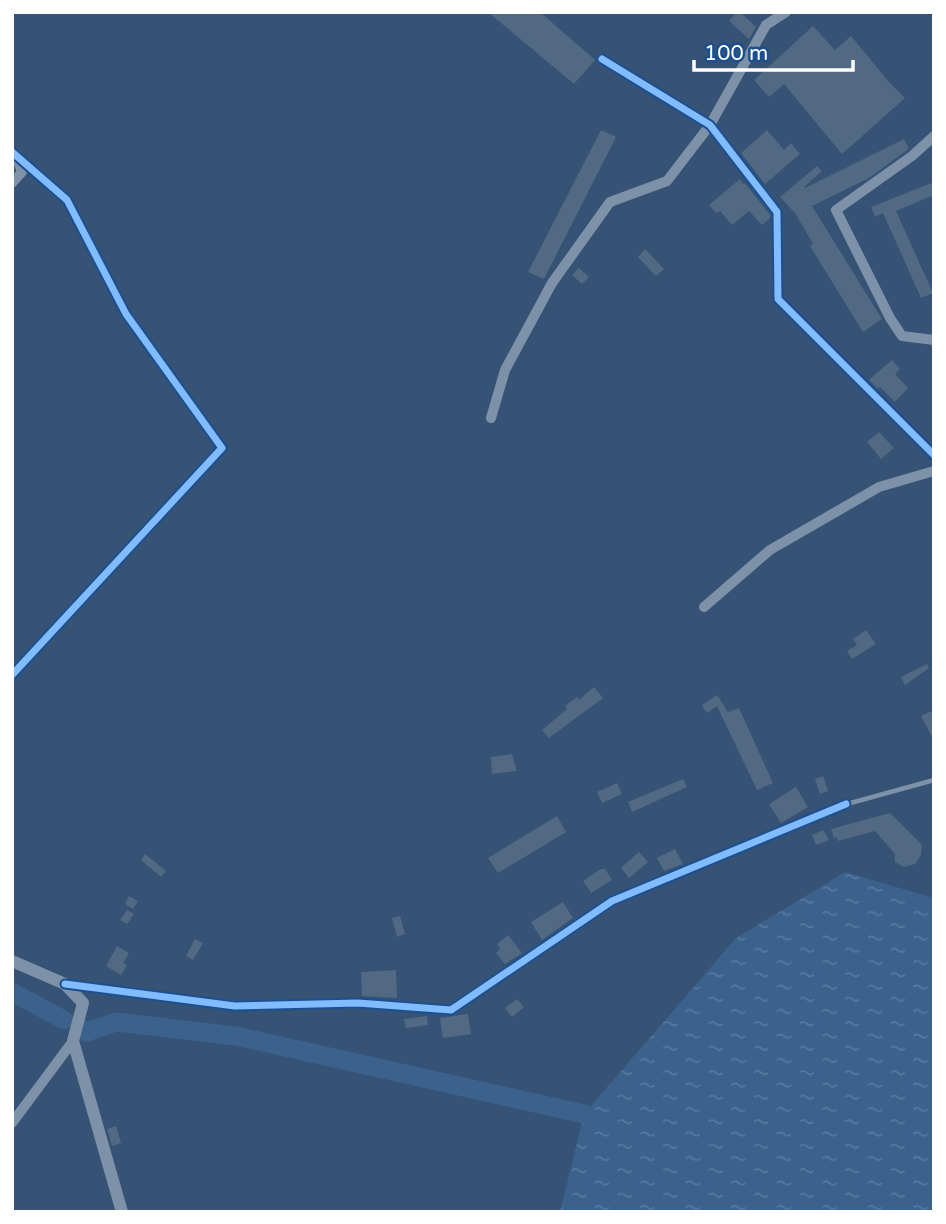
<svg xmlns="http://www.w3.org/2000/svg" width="946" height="1224" viewBox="0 0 946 1224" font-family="'Varela Round',sans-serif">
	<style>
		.water { fill: url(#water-ripples) }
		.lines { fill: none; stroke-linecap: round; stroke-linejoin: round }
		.river { stroke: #3b618d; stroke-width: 19 }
		.building { fill: #526984 }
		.service { stroke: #7d92a8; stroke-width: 4.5 }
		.minor { stroke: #7d92a8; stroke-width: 10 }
		.tertiary { stroke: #7d92a8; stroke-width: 12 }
		.cycleway-casing { stroke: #1b4f8f; stroke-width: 11 }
		.cycleway { stroke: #80bcff; stroke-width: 7 }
	</style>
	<defs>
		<pattern id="water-ripples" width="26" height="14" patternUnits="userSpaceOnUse" patternTransform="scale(1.75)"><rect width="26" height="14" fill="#3b618d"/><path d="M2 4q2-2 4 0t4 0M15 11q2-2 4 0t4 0" fill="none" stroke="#58799e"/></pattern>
	</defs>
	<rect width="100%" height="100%" fill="#365274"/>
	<polygon class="water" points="845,872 934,898 934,1212 560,1212 584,1114 735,939"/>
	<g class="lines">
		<g class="river">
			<polyline points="12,992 64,1020"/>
			<polyline points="82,1029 87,1032 116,1022 236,1036 584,1114"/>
		</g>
	</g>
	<g class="building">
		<polygon points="488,12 540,12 595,60 574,84"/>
		<polygon points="737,12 740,12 756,27 749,39 729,21"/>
		<polygon points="813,26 835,50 851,36 889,82 905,98 842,154 784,84 769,97 754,80"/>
		<polygon points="601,130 616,137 544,279 528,272"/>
		<polygon points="767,130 784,150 791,143 800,154 765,184 741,153"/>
		<polygon points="904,139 909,149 907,150 869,178 812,206 882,319 863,332 810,246 813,244 795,213 780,197 817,166 822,171 804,187 805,188"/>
		<polygon points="740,179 743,184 745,183 770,215 770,218 762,225 749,211 732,225 720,211 716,213 709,205"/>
		<polygon points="934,182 934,195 896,211 933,293 921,298 883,213 875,217 871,207"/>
		<polygon points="645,249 664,269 656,276 638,257"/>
		<polygon points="579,268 589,277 582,284 572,275"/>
		<polygon points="892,360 900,369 895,374 908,388 895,402 880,387 878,389 869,380"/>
		<polygon points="879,432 894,448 881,459 867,442"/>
		<polygon points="866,630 876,644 852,659 847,651 857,645 853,639"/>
		<polygon points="927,664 929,668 905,685 901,677"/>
		<polygon points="594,687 603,698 549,738 542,730 567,709 565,706 577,697 579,700"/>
		<polygon points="717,695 728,712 739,708 773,783 757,790 717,706 707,713 702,705"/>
		<polygon points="934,710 934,741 921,716"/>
		<polygon points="512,754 517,771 492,774 491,757"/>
		<polygon points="823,776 828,791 820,794 815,779"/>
		<polygon points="683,779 687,787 632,812 628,802"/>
		<polygon points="617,783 622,794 602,803 597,792"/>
		<polygon points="796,787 808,807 781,823 769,804"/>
		<polygon points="890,813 922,845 921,855 915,864 904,867 895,862 895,854 875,831 838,841 837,837 834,838 831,829"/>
		<polygon points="557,816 566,832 498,873 488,858"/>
		<polygon points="823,830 829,840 816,845 812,835"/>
		<polygon points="675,849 683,864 664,871 657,858"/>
		<polygon points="639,852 648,862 629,878 621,868"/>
		<polygon points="145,854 166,871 161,877 141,860"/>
		<polygon points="601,869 605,869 612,880 591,893 583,881"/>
		<polygon points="129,896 138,901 133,909 125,904"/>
		<polygon points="563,902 573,918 542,940 531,922"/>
		<polygon points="127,910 134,914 127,924 120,920"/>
		<polygon points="400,916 405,934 397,937 392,918"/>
		<polygon points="508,935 522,953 505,964 496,953 500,949 497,944"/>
		<polygon points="195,939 203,943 193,960 186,956"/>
		<polygon points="117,946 129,953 123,963 127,965 121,975 106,966"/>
		<polygon points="396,970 397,998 362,996 361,972"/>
		<polygon points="517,999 524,1007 512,1017 505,1008"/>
		<polygon points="468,1014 471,1034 443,1038 440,1018"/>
		<polygon points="427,1016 428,1025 406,1028 404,1019"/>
		<polygon points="116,1126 121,1143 112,1146 107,1129"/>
	</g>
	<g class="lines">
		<polyline class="service" points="847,804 934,780"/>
		<g class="minor">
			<polyline points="602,59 710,125 777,212 778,299 934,455"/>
			<polyline points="934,136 912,156 836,210 890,318 902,336 934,340"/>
			<polyline points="12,152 67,200 126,314 222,448 12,675"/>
			<polyline points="12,183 22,172 16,155"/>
			<polyline points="491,418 505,370 552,283 610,202 667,181 710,125 766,25 786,12"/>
			<polyline points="704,607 770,550 879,487 934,471"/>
			<polyline points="65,984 235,1006 358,1003 451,1010 612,901 846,804"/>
			<polyline points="12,1123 73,1041"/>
		</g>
		<polyline class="tertiary" points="12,961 65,984 83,1003 73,1041 122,1212"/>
		<defs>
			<g id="cycleway">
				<polyline points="602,59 710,125 777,212 778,299 934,455"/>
				<polyline points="12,152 67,200 126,314 222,448 12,675"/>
				<polyline points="65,984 235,1006 358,1003 451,1010 612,901 846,804"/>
			</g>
		</defs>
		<use href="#cycleway" class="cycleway-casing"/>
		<use href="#cycleway" class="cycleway"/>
	</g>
	<rect width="946" height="1224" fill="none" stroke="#ffffff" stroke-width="28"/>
	<path d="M694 60v10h159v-10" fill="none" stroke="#ffffff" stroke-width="3.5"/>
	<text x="704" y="60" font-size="21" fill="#ffffff" stroke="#1b4f8f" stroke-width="5" paint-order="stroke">100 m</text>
</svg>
